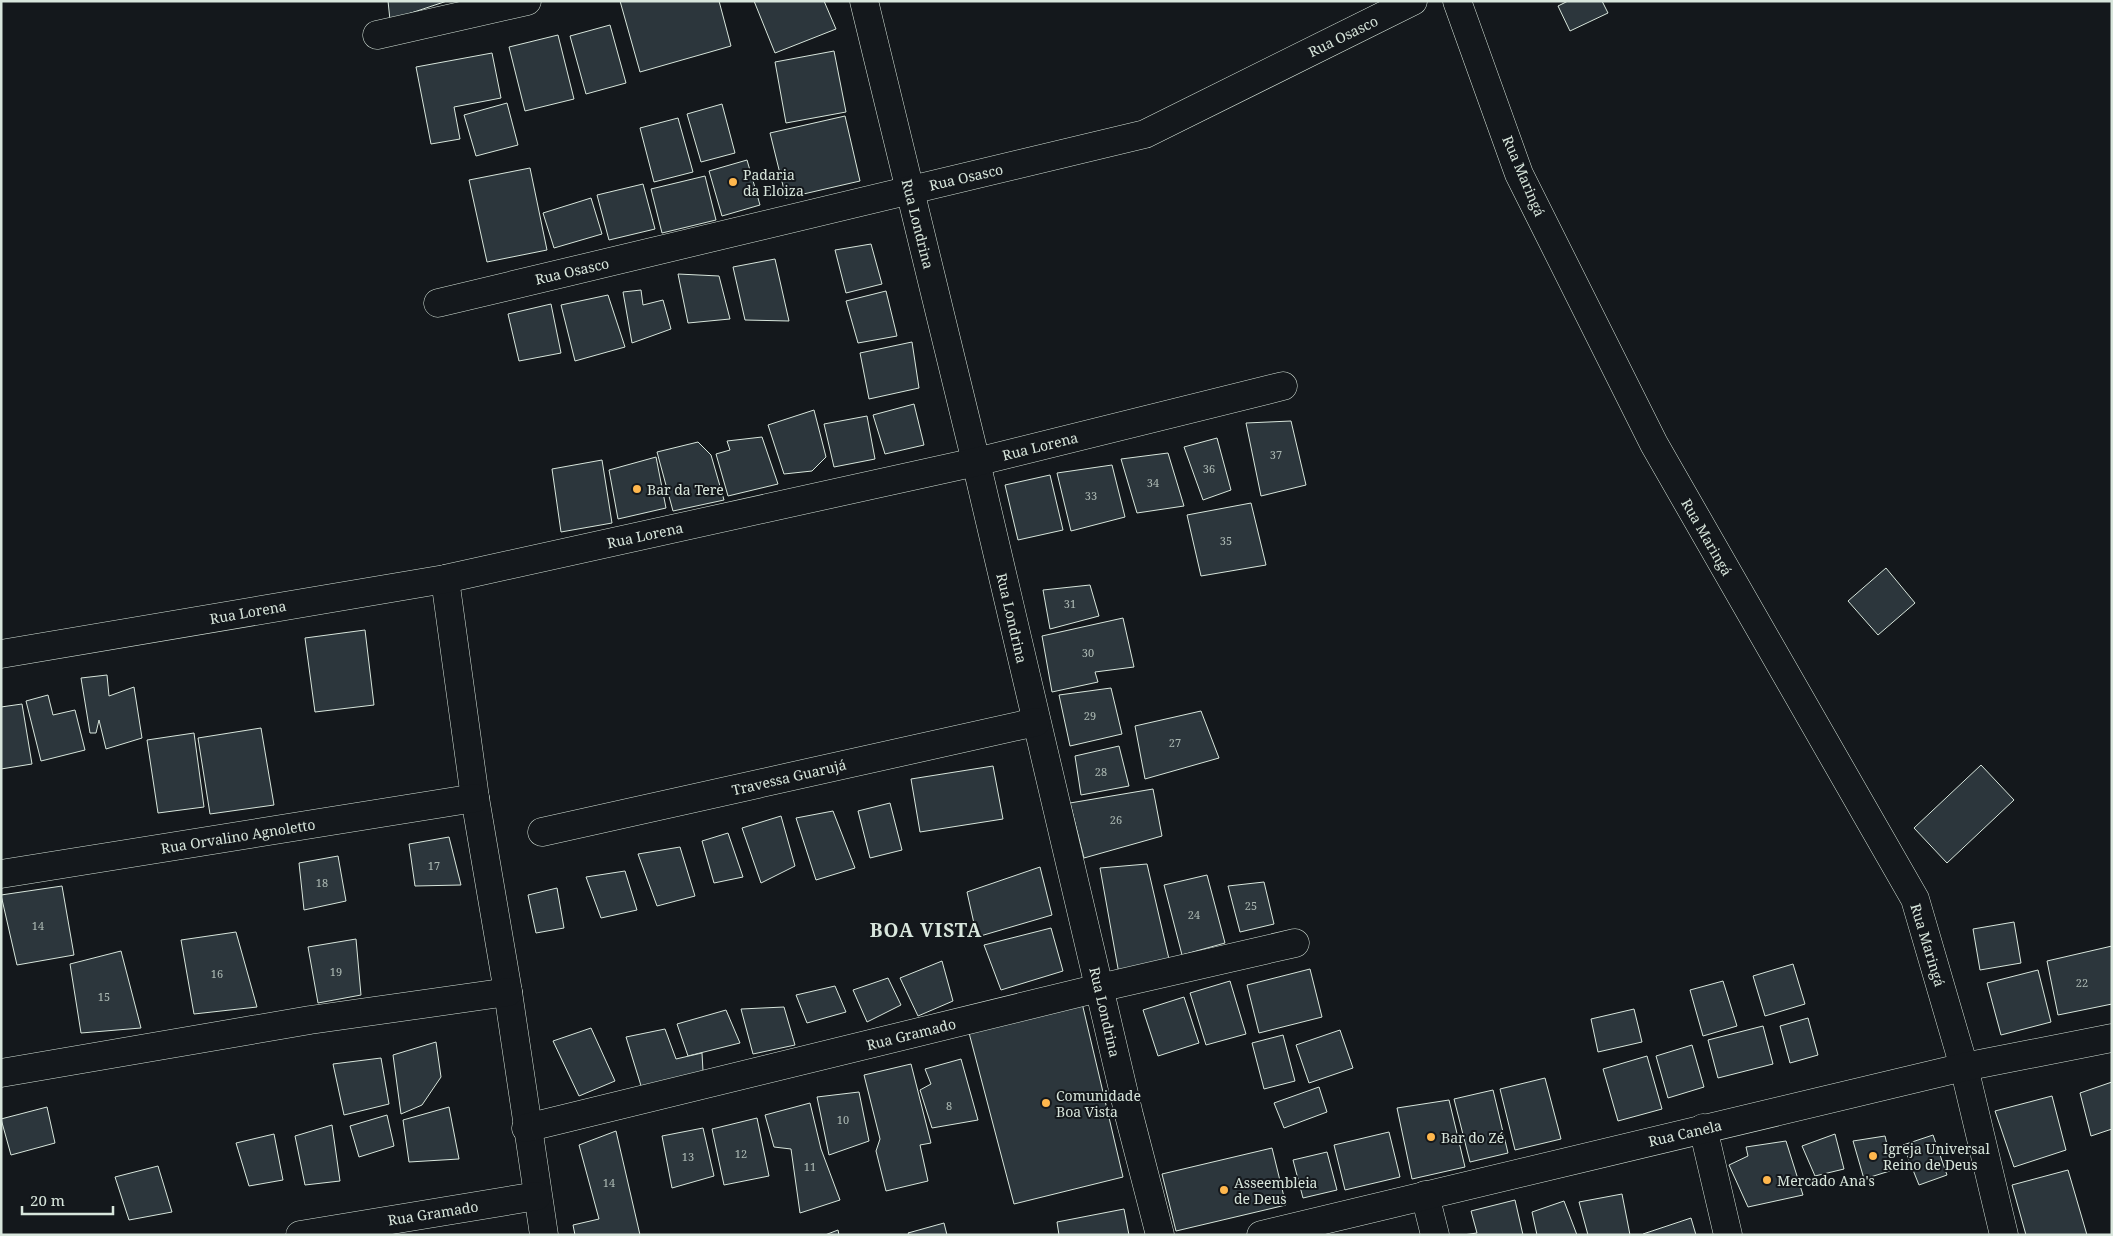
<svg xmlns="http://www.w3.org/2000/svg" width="2113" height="1236" viewBox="0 0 2113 1236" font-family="'Noto Serif',serif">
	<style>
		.building { fill: #2c363c; stroke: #d8e6dc }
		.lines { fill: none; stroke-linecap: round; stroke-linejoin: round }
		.minor-casing { stroke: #d8e6dc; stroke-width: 29 }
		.minor { stroke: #14181c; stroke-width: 28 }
		.poi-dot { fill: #ffb74d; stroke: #14181c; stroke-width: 2 }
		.labels { text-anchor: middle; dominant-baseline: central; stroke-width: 4; stroke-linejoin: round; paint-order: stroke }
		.number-label { font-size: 11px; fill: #adbab4 }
		.street-label { font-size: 14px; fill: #d8e6dc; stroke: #14181c }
		.poi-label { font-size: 14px; fill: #d8e6dc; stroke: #14181c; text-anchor: start }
		.district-label { font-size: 19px; font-weight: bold; letter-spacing: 1px; fill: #d8e6dc; stroke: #14181c }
	</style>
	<rect width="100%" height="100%" fill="#14181c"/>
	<g class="building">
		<polygon points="388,1 447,1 390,20"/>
		<polygon points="620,1 719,1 731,46 640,72"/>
		<polygon points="754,1 824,1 836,29 775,53"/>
		<polygon points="1568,1 1602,1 1608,13 1570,31 1558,6"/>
		<polygon points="610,25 626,83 586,94 570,36"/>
		<polygon points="558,35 574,99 525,111 509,47"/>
		<polygon points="834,51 846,112 786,123 775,62"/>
		<polygon points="492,53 501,98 454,107 460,139 431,144 416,67"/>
		<polygon points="507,103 518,145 476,156 464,115"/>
		<polygon points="722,104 735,153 701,162 687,114"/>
		<polygon points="845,116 860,181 786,198 770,133"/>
		<polygon points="678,118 693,172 654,182 640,128"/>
		<polygon points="747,160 760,205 722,216 709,171"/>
		<polygon points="530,168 547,250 487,262 469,180"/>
		<polygon points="705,176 716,220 662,233 651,189"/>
		<polygon points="643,184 655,229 609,240 597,195"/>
		<polygon points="591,198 602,234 554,248 543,213"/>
		<polygon points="871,244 882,284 846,293 835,250"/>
		<polygon points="775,259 789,321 745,320 733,267"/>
		<polygon points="678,274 719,276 730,319 688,323"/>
		<polygon points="641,290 643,305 663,300 671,329 632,343 623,292"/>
		<polygon points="886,291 897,336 858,343 846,301"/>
		<polygon points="608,295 625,347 575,361 561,305"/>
		<polygon points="551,304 561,353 519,361 508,314"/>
		<polygon points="912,342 919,388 869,399 860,353"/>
		<polygon points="914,404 924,445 885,454 873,415"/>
		<polygon points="814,410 826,457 812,471 784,474 768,425"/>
		<polygon points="867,416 875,459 834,467 824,424"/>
		<polygon points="1291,421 1306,485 1261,496 1246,423"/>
		<polygon points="762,437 778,484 728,496 716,454 730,450 727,441"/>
		<polygon points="1217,438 1231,490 1203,500 1184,447"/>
		<polygon points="698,442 711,455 724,500 673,511 657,452"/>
		<polygon points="1168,453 1184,506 1137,513 1121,459"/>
		<polygon points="656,457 666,508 618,519 609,470"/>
		<polygon points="602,460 612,523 561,532 552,469"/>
		<polygon points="1112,465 1125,517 1071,531 1057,473"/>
		<polygon points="1050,475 1063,530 1018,540 1005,485"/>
		<polygon points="1251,503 1266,565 1201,576 1187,515"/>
		<polygon points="1886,568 1915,603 1878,635 1848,601"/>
		<polygon points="1090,585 1099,616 1050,629 1043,590"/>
		<polygon points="1123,618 1134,667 1095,672 1098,682 1052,692 1042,636"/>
		<polygon points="365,630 374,705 315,712 305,638"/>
		<polygon points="107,675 109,696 134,687 142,738 106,749 99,720 96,733 90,733 81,678"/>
		<polygon points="1111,688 1122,734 1070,746 1059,695"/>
		<polygon points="48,695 53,715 75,710 85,750 41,761 26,701"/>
		<polygon points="22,704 32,764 1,769 1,707"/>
		<polygon points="1201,711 1219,758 1145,779 1135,726"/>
		<polygon points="261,728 274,805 210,814 198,738"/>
		<polygon points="194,733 204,807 158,813 147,740"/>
		<polygon points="1119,746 1129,786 1081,795 1075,756"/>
		<polygon points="1981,765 2014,800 1947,863 1914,828"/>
		<polygon points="993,766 1003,819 920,832 911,779"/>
		<polygon points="1153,789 1162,836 1084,858 1070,803"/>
		<polygon points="890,803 902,850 870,858 858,811"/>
		<polygon points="833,811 855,868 816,880 796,818"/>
		<polygon points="781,816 795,866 761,883 742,828"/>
		<polygon points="728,833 743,877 714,883 702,841"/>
		<polygon points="449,837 461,885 415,886 409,844"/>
		<polygon points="680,847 695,896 657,906 638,854"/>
		<polygon points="338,856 346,901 304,910 299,863"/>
		<polygon points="1147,864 1169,959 1119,974 1100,868"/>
		<polygon points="1040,867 1052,915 977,937 967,892"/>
		<polygon points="625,871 637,910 601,918 586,877"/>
		<polygon points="1207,875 1225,943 1182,955 1164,885"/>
		<polygon points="1264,882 1274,924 1240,932 1228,886"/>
		<polygon points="62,886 74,955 17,965 1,895"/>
		<polygon points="557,888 564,928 536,933 528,895"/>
		<polygon points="2014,922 2021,963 1980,970 1973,929"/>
		<polygon points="1051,928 1063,971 1001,990 984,945"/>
		<polygon points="236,932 257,1007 194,1014 181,940"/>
		<polygon points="356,939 361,995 318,1003 308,947"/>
		<polygon points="2112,946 2112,1004 2058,1015 2047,961"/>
		<polygon points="121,951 141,1028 81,1033 70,964"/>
		<polygon points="942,961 953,1001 918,1016 900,978"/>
		<polygon points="1793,964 1805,1004 1765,1016 1753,976"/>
		<polygon points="1310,969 1322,1017 1259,1033 1247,985"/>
		<polygon points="2038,970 2051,1022 2001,1035 1987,983"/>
		<polygon points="888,978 901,1005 867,1022 853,990"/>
		<polygon points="1230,981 1246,1034 1206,1045 1190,993"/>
		<polygon points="1723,981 1737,1026 1703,1036 1690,990"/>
		<polygon points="835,986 846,1012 807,1023 796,995"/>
		<polygon points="1184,997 1199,1043 1158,1056 1143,1010"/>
		<polygon points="1082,1003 1123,1177 1014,1204 968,1029"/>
		<polygon points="784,1007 795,1045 753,1054 741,1009"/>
		<polygon points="1634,1009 1642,1042 1598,1052 1591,1019"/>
		<polygon points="726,1010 740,1043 688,1056 677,1024"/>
		<polygon points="1808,1018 1818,1055 1790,1063 1780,1026"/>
		<polygon points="1763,1026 1773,1064 1718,1078 1708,1040"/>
		<polygon points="591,1028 615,1081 579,1096 553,1041"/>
		<polygon points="665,1029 676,1059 702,1053 703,1071 642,1089 626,1037"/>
		<polygon points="1340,1030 1353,1068 1309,1083 1296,1045"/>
		<polygon points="1283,1035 1295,1081 1264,1089 1252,1043"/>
		<polygon points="436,1042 441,1077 422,1105 401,1114 393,1055"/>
		<polygon points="1692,1045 1704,1087 1668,1098 1656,1056"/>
		<polygon points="1647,1056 1662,1109 1618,1121 1603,1069"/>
		<polygon points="381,1058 389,1104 344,1115 333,1064"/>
		<polygon points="961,1059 978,1120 932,1128 920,1090 931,1084 925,1069"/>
		<polygon points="911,1064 931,1143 920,1145 928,1181 886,1191 876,1151 880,1139 864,1075"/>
		<polygon points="1545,1078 1561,1139 1515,1150 1500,1089"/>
		<polygon points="2112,1082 2112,1129 2091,1136 2080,1093"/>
		<polygon points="1319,1087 1327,1112 1284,1128 1274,1103"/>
		<polygon points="1493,1090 1508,1153 1470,1162 1454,1099"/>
		<polygon points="859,1092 869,1141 829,1155 817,1097"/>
		<polygon points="2052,1096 2066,1150 2014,1167 1995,1111"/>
		<polygon points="1449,1100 1465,1167 1412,1179 1397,1108"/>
		<polygon points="810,1103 821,1149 840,1200 800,1213 791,1149 774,1147 765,1115"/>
		<polygon points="47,1107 55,1143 11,1155 1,1119"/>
		<polygon points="449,1107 459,1159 409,1162 403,1120"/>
		<polygon points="387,1115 394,1146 359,1157 350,1126"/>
		<polygon points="757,1118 769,1176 724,1185 712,1129"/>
		<polygon points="332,1125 340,1181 305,1185 295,1136"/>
		<polygon points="703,1128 714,1176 672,1188 662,1136"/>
		<polygon points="616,1131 640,1235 575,1235 573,1225 599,1219 579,1145"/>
		<polygon points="1389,1132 1400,1177 1345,1190 1334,1145"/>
		<polygon points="274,1134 283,1180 249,1186 236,1143"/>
		<polygon points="1835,1134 1844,1169 1815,1176 1802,1146"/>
		<polygon points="1933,1135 1947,1175 1919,1185 1903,1145"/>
		<polygon points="1885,1136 1893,1170 1864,1179 1853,1141"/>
		<polygon points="1786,1141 1803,1195 1748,1207 1729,1165 1748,1156 1746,1147"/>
		<polygon points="1272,1148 1286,1205 1176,1231 1162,1174"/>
		<polygon points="1327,1152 1337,1190 1303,1198 1293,1160"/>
		<polygon points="158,1166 172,1212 129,1220 115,1177"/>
		<polygon points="2068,1170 2087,1235 2026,1235 2012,1185"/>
		<polygon points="1622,1194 1630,1235 1588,1235 1579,1202"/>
		<polygon points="1515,1200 1523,1235 1463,1235 1477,1233 1471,1211"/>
		<polygon points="1564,1201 1577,1235 1537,1235 1532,1212"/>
		<polygon points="1124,1209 1129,1235 1059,1235 1057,1222"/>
		<polygon points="1691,1218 1696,1235 1644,1235 1643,1234"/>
		<polygon points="944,1223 947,1235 909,1235 908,1233"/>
		<polygon points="838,1230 839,1235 825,1235"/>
	</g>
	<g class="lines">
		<defs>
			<g id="minor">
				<polyline points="864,1 976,462 1129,1115 1160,1235"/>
				<polyline points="1457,1 1519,174 1654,444 1915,899 1964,1067 2004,1235"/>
				<polyline points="377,35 527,1"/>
				<polyline points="438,303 1145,134 1413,1"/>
				<polyline points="445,579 475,798 508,992 544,1235"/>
				<polyline points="1,654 445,579 976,462 1283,386"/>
				<polyline points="542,832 1036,722"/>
				<polyline points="1,874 475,798"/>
				<polyline points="1,1073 310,1020 508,992"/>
				<polyline points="526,1128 1099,988 1295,943"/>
				<polyline points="1703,1128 1728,1235"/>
				<polyline points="1425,1195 1435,1235"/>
				<polyline points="300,1235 537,1196"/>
				<polyline points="1261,1235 1964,1067 2112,1038"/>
			</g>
		</defs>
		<use href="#minor" class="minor-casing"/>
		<use href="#minor" class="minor"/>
	</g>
	<g class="poi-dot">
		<circle cx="733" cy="182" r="5"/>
		<circle cx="637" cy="489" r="5"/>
		<circle cx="1046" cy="1103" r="5"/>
		<circle cx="1431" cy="1137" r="5"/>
		<circle cx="1873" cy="1156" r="5"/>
		<circle cx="1767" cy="1180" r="5"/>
		<circle cx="1224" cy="1190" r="5"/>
	</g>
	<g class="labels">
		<g class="number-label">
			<text x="1276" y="454">37</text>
			<text x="1209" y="468">36</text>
			<text x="1153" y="482">34</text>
			<text x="1091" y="495">33</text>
			<text x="1226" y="540">35</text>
			<text x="1070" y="603">31</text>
			<text x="1088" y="652">30</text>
			<text x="1090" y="715">29</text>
			<text x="1175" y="742">27</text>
			<text x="1101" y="771">28</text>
			<text x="1116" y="819">26</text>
			<text x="434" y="865">17</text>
			<text x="322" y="882">18</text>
			<text x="1251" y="905">25</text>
			<text x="1194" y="914">24</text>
			<text x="38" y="925">14</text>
			<text x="336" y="971">19</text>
			<text x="217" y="973">16</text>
			<text x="2082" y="982">22</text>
			<text x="104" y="996">15</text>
			<text x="949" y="1105">8</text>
			<text x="843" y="1119">10</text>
			<text x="741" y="1153">12</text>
			<text x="688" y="1156">13</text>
			<text x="810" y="1166">11</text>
			<text x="609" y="1182">14</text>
		</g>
		<g class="street-label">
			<text transform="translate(1343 36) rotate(-26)">Rua Osasco</text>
			<text transform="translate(1524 176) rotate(67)">Rua Maringá</text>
			<text transform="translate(966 177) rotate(-13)">Rua Osasco</text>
			<text transform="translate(918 224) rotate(76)">Rua Londrina</text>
			<text transform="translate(572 271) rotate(-13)">Rua Osasco</text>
			<text transform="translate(1040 446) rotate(-14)">Rua Lorena</text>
			<text transform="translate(645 535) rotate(-12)">Rua Lorena</text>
			<text transform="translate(1707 537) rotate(60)">Rua Maringá</text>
			<text transform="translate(248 612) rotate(-10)">Rua Lorena</text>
			<text transform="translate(1012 618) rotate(77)">Rua Londrina</text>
			<text transform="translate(789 777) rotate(-13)">Travessa Guarujá</text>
			<text transform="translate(238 836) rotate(-9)">Rua Orvalino Agnoletto</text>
			<text transform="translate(1928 945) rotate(73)">Rua Maringá</text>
			<text transform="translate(1105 1012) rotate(77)">Rua Londrina</text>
			<text transform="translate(911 1034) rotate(-14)">Rua Gramado</text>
			<text transform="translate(1685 1133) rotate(-13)">Rua Canela</text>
			<text transform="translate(433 1213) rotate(-9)">Rua Gramado</text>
		</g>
		<g class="poi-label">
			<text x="743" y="174">Padaria<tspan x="743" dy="16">da Eloiza</tspan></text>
			<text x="647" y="489">Bar da Tere</text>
			<text x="1056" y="1095">Comunidade<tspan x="1056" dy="16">Boa Vista</tspan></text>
			<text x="1441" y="1137">Bar do Zé</text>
			<text x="1883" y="1148">Igreja Universal<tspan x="1883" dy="16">Reino de Deus</tspan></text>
			<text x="1777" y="1180">Mercado Ana's</text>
			<text x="1234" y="1182">Asseembleia<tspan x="1234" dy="16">de Deus</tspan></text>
		</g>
		<g class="district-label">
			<text x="926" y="930">BOA VISTA</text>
		</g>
	</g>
	<rect width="2113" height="1236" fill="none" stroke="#d8e6dc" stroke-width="5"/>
	<path d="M22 1206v8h91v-8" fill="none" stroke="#d8e6dc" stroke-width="2.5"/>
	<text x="30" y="1206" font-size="15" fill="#d8e6dc" stroke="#14181c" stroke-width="4" paint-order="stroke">20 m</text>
</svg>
